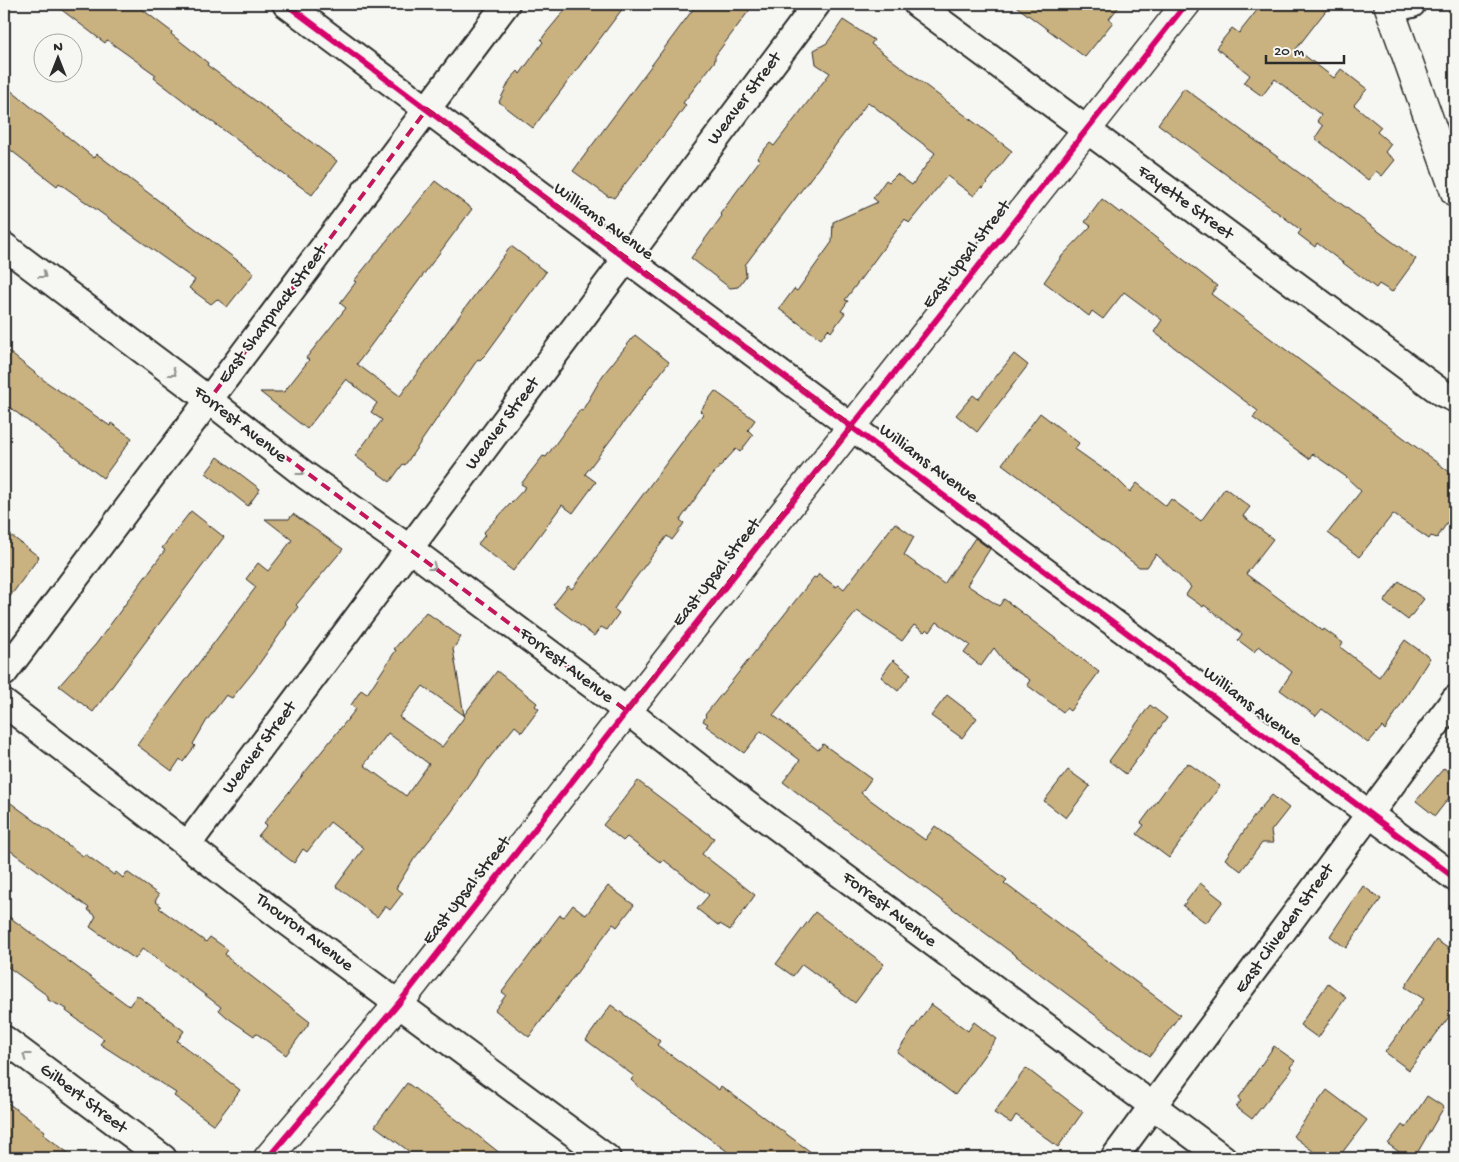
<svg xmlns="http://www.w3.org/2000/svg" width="1459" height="1162" viewBox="0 0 1459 1162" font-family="'Gochi Hand',sans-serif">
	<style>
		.building { fill: #c9b180; stroke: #2b2b2b; fill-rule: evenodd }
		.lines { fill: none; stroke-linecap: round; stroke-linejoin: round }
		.minor-casing { stroke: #2b2b2b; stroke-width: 30 }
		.tertiary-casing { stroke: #2b2b2b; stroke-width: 31 }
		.minor { stroke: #f6f6f2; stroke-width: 26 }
		.tertiary { stroke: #f6f6f2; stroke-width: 28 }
		.cycleway-casing { stroke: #f6f6f2; stroke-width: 9 }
		.cycleway { stroke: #d6006c; stroke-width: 6 }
		.oneway { stroke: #90908e }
		.marked { fill: none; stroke: #c2185b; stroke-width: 4; stroke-dasharray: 10 6; stroke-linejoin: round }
		.labels { text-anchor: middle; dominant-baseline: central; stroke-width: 4; stroke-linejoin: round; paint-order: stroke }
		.street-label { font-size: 18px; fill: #2b2b2b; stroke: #f6f6f2 }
	</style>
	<rect width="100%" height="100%" fill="#f6f6f2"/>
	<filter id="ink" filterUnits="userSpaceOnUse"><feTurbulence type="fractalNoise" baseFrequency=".02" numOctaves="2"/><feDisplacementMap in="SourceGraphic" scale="10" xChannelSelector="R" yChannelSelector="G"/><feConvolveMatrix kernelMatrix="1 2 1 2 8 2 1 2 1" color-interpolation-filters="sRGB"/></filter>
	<g filter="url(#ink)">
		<g class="building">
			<polygon points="54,4 135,4 172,32 171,34 208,63 207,65 337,161 312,195 184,101 154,78 156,75 107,40 105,43"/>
			<polygon points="570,4 626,4 533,128 499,102 510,80 518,71 520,74 543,42 541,40 546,33"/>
			<polygon points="697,4 754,4 715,56 715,61 683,103 686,105 674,122 614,198 610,196 609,197 573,171"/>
			<polygon points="1013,4 1121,4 1109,19 1113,22 1085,57"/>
			<polygon points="1262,4 1331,4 1296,49 1334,78 1341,69 1367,89 1354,105 1381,127 1377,132 1391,144 1385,152 1395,160 1382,176 1376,171 1368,180 1315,138 1323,126 1317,121 1321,115 1275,79 1262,96 1244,83 1250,75 1216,48 1232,28 1239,33"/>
			<polygon points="843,20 874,40 871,44 1012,151 983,188 981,187 974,196 947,176 909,223 905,219 845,300 848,301 841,311 845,313 831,332 828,329 821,339 779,309 794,289 797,291 832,242 833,222 878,202 873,198 886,180 889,182 897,174 912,185 935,153 868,102 745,265 746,276 738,287 730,288 691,258 722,216 720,214 760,160 757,158 770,143 774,146 830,73 816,64 814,50 827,43"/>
			<polygon points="4,85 94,158 97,154 254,273 227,307 217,299 211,304 189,288 195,280 59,183 57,186 4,145"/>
			<polygon points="1184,88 1416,259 1392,292 1379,284 1376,288 1317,243 1315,247 1298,234 1301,230 1158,124"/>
			<polygon points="435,181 472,209 357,364 400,396 511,246 546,272 486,354 480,360 478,359 405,465 403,464 390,482 355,456 382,420 371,412 377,403 346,379 307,429 260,392 284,392 309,360 306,358 346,308 340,303 356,282 354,281"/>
			<polygon points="1102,199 1120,213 1122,211 1217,286 1211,294 1455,476 1455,511 1437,538 1431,536 1429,539 1393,514 1359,557 1328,533 1361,491 1345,476 1313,454 1309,459 1253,418 1258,411 1154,332 1162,320 1124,292 1103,319 1092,311 1089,316 1044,282 1062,256 1091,226 1085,222"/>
			<polygon points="635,335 669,362 585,474 596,482 573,513 562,505 513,571 478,544 485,535 483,533 526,487 521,484 543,456 546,457 580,410 582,411 603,375"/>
			<polygon points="4,348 45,381 110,426 111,423 132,438 103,478 4,403"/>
			<polygon points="1014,354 1028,365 977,432 956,415 973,395 978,399"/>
			<polygon points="715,391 755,420 748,430 753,435 740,452 736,449 712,475 680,520 684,523 678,532 672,540 667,536 628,588 614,609 619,613 607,630 601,627 594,636 553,605 568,586 572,589 618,528 703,414 700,411"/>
			<polygon points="1040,413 1079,443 1075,449 1116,478 1130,492 1137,483 1166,506 1171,499 1201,521 1225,488 1250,507 1243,516 1273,539 1246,574 1323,631 1324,629 1343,643 1340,647 1379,677 1405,640 1430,658 1385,730 1382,727 1368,743 1322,709 1316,716 1280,690 1292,672 1259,646 1254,652 1238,640 1242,634 1204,605 1203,607 1186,595 1191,587 1156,554 1147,567 1139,567 1002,464"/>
			<polygon points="218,457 260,489 248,506 206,473"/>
			<polygon points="191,511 224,537 93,712 59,686 96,644 165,550 162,548"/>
			<polygon points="293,514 343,549 296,605 298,607 286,623 287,624 254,671 232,698 226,695 207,720 193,744 195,746 183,762 180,759 172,771 137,745 256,587 246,579 258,563 268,571 292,540 265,519 289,519"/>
			<polygon points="895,523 914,537 904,555 944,584 975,538 990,549 967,585 999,606 1004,599 1099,672 1070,711 1066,708 1063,712 1027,685 1030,680 1008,666 994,648 981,666 964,653 970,645 937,622 930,632 927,629 924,632 914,625 902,641 857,611 773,715 818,750 823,744 871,779 861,793 925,840 935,826 1007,880 1004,883 1180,1015 1150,1056 783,782 800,760 761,731 744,753 706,726 708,724 703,721 706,716 705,715 814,577 816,578 819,574 836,587 839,585 844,589"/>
			<polygon points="4,530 39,557 4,605"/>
			<polygon points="1399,581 1424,599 1408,620 1384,602"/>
			<path d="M426,612L461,637L453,649L464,715L497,671L537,703L535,706L539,709L522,732L515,726L487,761L450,814L414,859L396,888L403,893L390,910L385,906L377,917L336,886L364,848L330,822L307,852L303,849L294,863L258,836L267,825L264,823L356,709L351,705L361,690L367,694L396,650L394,649ZM423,686L465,716L442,747L399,717ZM388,733L429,764L406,796L364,765Z"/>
			<polygon points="893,660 911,674 898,691 881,677"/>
			<polygon points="947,695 977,718 962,738 931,716"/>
			<polygon points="1150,705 1167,718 1126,774 1109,761"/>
			<polygon points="1188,763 1220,786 1169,858 1137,834 1144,825 1141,823 1180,770"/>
			<polygon points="1444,768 1455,777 1455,790 1435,816 1416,801"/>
			<polygon points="1068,770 1090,786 1066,818 1044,801"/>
			<polygon points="638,781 714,838 702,854 755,895 730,930 720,924 719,926 697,909 709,895 664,860 661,863 627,837 623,841 603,825"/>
			<polygon points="1272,795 1289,808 1271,831 1273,843 1262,843 1241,871 1225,859 1255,815"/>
			<polygon points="4,798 83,856 85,854 114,875 116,872 123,878 127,872 159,895 155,901 161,906 159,908 206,942 210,937 220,944 228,950 225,954 229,959 310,1022 286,1055 256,1033 254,1036 228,1018 219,1010 221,1007 143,948 135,959 90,927 96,916 88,910 89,908 4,846"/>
			<polygon points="1200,883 1223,901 1206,923 1183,906"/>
			<polygon points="608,886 634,905 617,927 613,924 529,1037 495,1010 506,995 502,992 560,915 564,917 573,905 586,915"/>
			<polygon points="1363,886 1381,899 1346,948 1330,936"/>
			<polygon points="815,912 884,964 855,1003 802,964 793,976 776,964"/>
			<polygon points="4,913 129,1006 137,995 184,1031 177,1041 240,1090 214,1125 174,1096 176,1093 100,1044 104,1039 66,1011 67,1009 48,1000 48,996 4,964"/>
			<polygon points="1436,940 1455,953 1455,1009 1409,1070 1385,1052 1424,999 1405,987"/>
			<polygon points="1328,983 1346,997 1318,1038 1300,1025"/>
			<polygon points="931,1004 968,1031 974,1022 996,1039 955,1095 897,1052"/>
			<polygon points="611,1005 660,1041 657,1045 719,1090 721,1086 819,1158 744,1158 738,1154 735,1157 640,1088 631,1080 634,1076 586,1040"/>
			<polygon points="1274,1046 1295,1061 1290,1067 1292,1069 1252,1119 1236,1107 1241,1101 1238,1099"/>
			<polygon points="1026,1068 1083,1112 1058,1147 1016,1115 1011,1123 994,1113"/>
			<polygon points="407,1083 472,1131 506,1158 418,1158 375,1126"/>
			<polygon points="1327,1090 1367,1120 1338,1158 1322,1158 1293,1136"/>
			<polygon points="1427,1096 1444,1107 1416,1155 1406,1157 1388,1144 1402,1125 1406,1128"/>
			<polygon points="4,1100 45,1131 43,1134 75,1158 4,1158"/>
		</g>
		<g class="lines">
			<defs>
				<g id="minor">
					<polyline points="286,4 1455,878"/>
					<polyline points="917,4 1442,393 1455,399"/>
					<polyline points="1390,9 1412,4"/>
					<polyline points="4,246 209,400 305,475 410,549 627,711 746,804 1223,1158"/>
					<polyline points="4,673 506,4"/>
					<polyline points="4,703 274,912 607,1158"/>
					<polyline points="188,844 817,4"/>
					<polyline points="4,1039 163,1158"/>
					<polyline points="1114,1158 1455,699"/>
				</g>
				<g id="tertiary">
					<polyline points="1388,4 1455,192"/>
					<polyline points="268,1158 399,1003 627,711 1186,4"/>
				</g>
			</defs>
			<use href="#minor" class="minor-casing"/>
			<use href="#tertiary" class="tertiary-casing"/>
			<use href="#minor" class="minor"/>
			<use href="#tertiary" class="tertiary"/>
			<defs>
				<g id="cycleway">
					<polyline points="286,4 1455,878"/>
					<polyline points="268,1158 399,1003 627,711 1186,4"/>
				</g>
			</defs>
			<use href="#cycleway" class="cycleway-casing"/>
			<use href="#cycleway" class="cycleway"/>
		</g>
		<defs><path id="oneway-chevron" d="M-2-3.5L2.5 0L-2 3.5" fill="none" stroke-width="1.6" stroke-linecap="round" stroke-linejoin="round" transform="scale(1.25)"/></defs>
		<g class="oneway">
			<use href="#oneway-chevron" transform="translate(43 275) rotate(37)"/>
			<use href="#oneway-chevron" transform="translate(173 373) rotate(37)"/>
			<use href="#oneway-chevron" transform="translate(301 472) rotate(37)"/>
			<use href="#oneway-chevron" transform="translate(433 567) rotate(37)"/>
			<use href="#oneway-chevron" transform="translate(26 1056) rotate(-143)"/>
		</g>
	</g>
	<path class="marked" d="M427,109L852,426L627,711L209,400Z"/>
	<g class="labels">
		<g class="street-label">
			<text transform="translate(745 99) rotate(-53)">Weaver Street</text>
			<text transform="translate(1185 203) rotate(36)">Fayette Street</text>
			<text transform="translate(603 222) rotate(36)">Williams Avenue</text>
			<text transform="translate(967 255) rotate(-52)">East Upsal Street</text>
			<text transform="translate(273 315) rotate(-53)">East Sharpnack Street</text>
			<text transform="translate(503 424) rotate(-53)">Weaver Street</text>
			<text transform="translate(240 425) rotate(38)">Forrest Avenue</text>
			<text transform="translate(928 464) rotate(37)">Williams Avenue</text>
			<text transform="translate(717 573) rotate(-52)">East Upsal Street</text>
			<text transform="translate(566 666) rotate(37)">Forrest Avenue</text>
			<text transform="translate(1252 707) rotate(37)">Williams Avenue</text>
			<text transform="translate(260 748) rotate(-53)">Weaver Street</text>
			<text transform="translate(467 891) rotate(-52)">East Upsal Street</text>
			<text transform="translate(889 910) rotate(37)">Forrest Avenue</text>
			<text transform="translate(1285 929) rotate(-54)">East Cliveden Street</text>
			<text transform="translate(304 933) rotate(37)">Thouron Avenue</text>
			<text transform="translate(83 1099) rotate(37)">Gilbert Street</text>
		</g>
	</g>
	<rect width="1459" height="1162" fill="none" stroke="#f6f6f2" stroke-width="20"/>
	<rect x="10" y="10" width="1439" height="1142" fill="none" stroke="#2b2b2b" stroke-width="2" filter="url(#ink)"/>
	<g transform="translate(58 58)"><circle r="24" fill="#f6f6f2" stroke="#a5a5a2"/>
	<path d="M0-4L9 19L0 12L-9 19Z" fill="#2b2b2b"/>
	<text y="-8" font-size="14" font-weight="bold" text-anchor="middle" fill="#2b2b2b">N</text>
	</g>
	<path d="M1266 55v8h78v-8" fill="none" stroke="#2b2b2b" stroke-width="2.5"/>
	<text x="1274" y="55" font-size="15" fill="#2b2b2b" stroke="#f6f6f2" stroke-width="4" paint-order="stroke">20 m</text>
</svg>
